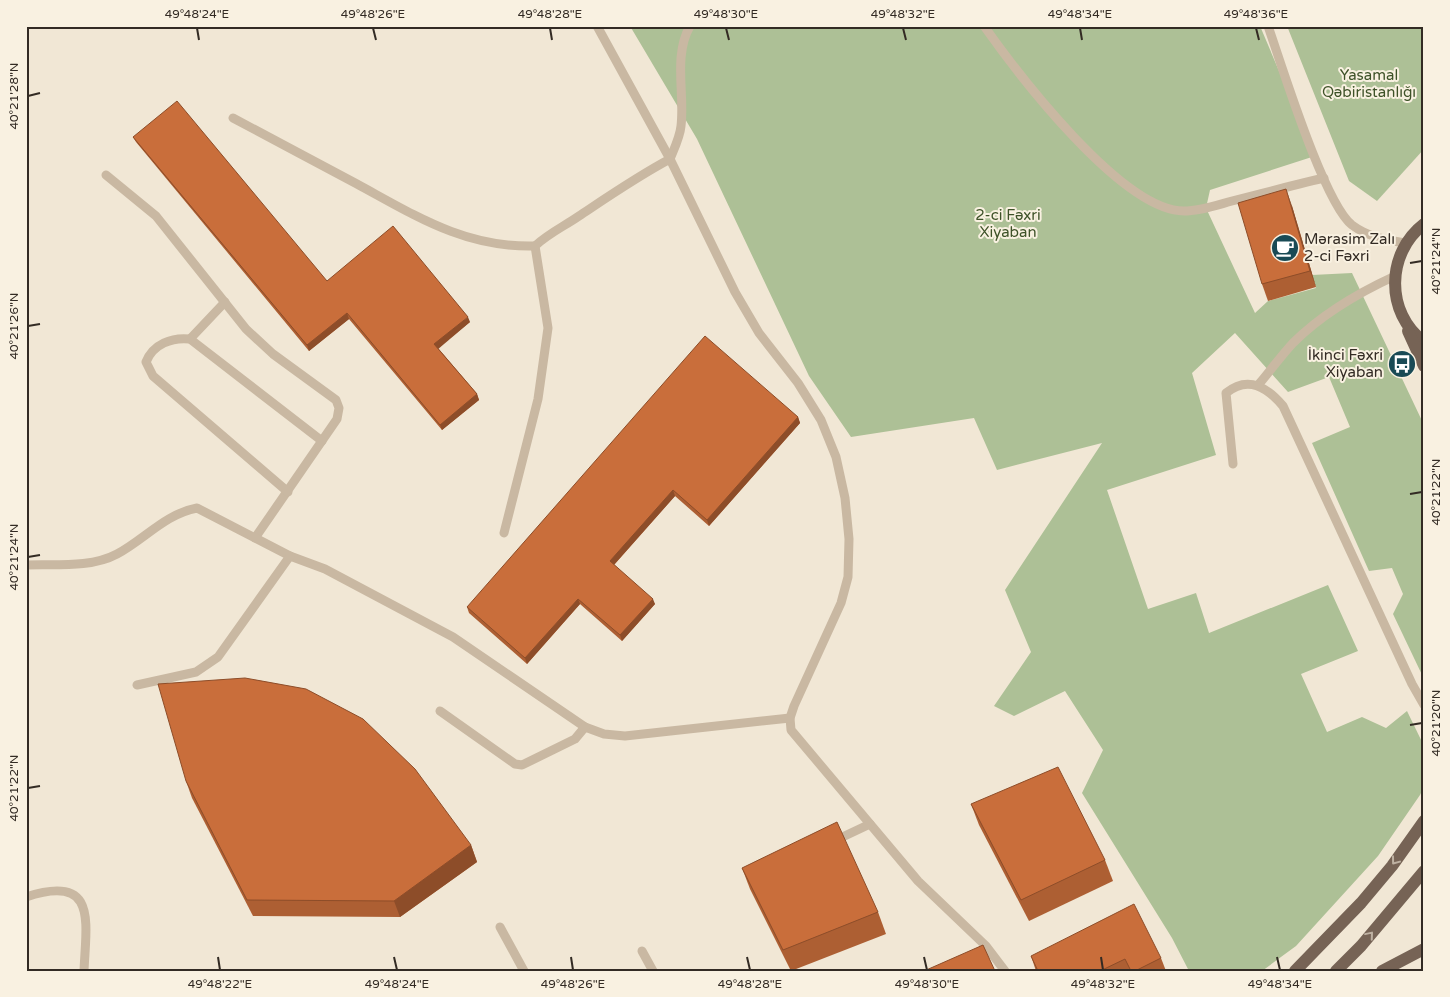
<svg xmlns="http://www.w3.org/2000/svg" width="1450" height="997" viewBox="0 0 1450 997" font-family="'Varela Round',sans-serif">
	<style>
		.green { fill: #adc096 }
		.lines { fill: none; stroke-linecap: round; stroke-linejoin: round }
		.lane { stroke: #c9b8a2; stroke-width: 9 }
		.primary { stroke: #766355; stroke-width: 12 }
		.wall { fill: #ad5f33 }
		.shaded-wall { fill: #8d4d29 }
		.building { fill: #c96e3b; stroke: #8d4d29 }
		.oneway { stroke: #beb1a2 }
		.ticks { fill: none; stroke: #332b24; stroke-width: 2 }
		.labels { text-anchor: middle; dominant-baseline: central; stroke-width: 4; stroke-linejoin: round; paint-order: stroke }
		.park-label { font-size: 15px; fill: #3e5228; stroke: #f9f1e1 }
		.poi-label { font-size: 15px; fill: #332b24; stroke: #f9f1e1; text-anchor: start }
		.neatline { fill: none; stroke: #332b24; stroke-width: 2 }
		.ticks-label { font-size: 12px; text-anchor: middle; fill: #332b24 }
	</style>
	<rect width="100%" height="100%" fill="#f1e7d5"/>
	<g class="green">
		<polygon points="630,26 1260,26 1315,156 1210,190 1206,208 1255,313 1268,301 1316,288 1312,275 1352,273 1424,425 1424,679 1393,614 1403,594 1392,568 1369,571 1312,443 1350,427 1329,377 1288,392 1235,333 1192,373 1216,455 1107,490 1148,609 1196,593 1209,633 1328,585 1358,651 1301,674 1327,732 1362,717 1386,728 1407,711 1424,746 1424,787 1420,795 1378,856 1296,946 1262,971 1189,971 1172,938 1082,793 1103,750 1065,691 1014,716 994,706 1031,652 1005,590 1102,443 997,470 974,418 851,437 809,376 697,139"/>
		<polygon points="1287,26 1424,26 1424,149 1377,201 1349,181"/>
	</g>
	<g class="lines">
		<g class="lane">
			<polyline points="597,26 670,159 735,292 759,333 798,383 821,420 836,457 845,498 849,539 848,577 841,603 794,706 790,718 791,730 918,881 986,946 1005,971"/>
			<path d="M984,26C1018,74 1122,211 1184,211C1200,211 1217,205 1232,201C1263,193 1294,185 1324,178"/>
			<path d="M1268,26C1282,66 1324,203 1352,225C1368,237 1386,240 1405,243"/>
			<path d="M233,118C274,140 316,162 357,184C416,216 465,248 535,246"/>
			<polyline points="106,175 156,216 246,329 273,354 336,400 339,408 337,419 255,538"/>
			<polyline points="190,339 225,302"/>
			<path d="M1259,384C1270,371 1281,356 1293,343C1322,314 1358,293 1395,276"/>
			<path d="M1233,464L1226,393C1248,375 1267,387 1283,406L1412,684L1424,705"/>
			<path d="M288,492L153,376L146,362C153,344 172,337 190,339L322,441"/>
			<path d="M504,533L538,399L548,328L535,246C549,233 563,227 579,216C609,196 638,176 670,159C674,149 680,137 681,126C685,94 673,56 690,26"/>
			<path d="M26,565C56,564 91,568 117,554C145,539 165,514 197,508L290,556L325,569L453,637L585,727L604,734L625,736L790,718"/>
			<polyline points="137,685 196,672 218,657 290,556"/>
			<polyline points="440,711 515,764 522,765 575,739 585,727"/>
			<polyline points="834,841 870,824"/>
			<path d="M26,897C98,873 86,922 84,971"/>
			<polyline points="500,927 524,971"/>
			<polyline points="642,951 653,971"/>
		</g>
		<g class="primary">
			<path d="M1424,224C1386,253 1385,313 1424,342"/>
			<polyline points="1408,331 1424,366"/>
			<polyline points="1295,971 1361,903 1392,866 1424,821"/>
			<polyline points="1336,971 1361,946 1424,871"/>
			<polyline points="1382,971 1424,949"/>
		</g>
	</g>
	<g class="wall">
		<polygon points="133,137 327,281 470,322 438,348 477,394 479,400 442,430 349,319 309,351 136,142"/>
		<polygon points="1292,206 1316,287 1268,301 1262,284"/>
		<polygon points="798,417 800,423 709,526 675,496 614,565 655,604 622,641 580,604 527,664 469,613 467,607"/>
		<polygon points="186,781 471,845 477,862 400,917 253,916 192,798"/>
		<polygon points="971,804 1105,860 1113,881 1029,921 979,825"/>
		<polygon points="742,868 878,912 886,934 791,971 750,889"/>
		<polygon points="1031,956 1161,958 1166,971 1036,971"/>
	</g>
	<g class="shaded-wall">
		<polygon points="1286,189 1292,206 1316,287 1310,271"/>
		<polygon points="347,313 349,319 309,351 307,345"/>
		<polygon points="468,317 470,322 437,350 434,344"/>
		<polygon points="477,394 479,400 442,430 440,425"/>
		<polygon points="798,417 800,423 709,526 707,520"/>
		<polygon points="673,490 675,496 612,567 610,561"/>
		<polygon points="578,599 580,604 527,664 525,658"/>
		<polygon points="653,599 655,604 622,641 620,635"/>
		<polygon points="471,845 477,862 400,917 394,901"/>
	</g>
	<g class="building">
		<polygon points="177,101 327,281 393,226 468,317 434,344 477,394 440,425 347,313 307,345 133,137"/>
		<polygon points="1286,189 1310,271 1262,284 1238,203"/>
		<polygon points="705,336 798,417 707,520 673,490 610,561 653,599 620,635 578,599 525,658 467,607"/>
		<polygon points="245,678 306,689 363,719 415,769 471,845 394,901 247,900 186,781 158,684"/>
		<polygon points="1058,767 1105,860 1021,900 971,804"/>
		<polygon points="837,822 878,912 783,950 742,868"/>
		<polygon points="1134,904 1161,958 1135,971 1131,971 1125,959 1100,971 1038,971 1031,956"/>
		<polygon points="983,945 995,971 924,971"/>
	</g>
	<defs><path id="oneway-chevron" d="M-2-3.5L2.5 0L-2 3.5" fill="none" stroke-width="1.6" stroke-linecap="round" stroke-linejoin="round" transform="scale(1.25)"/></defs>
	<g class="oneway">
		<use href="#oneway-chevron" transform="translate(1395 861) rotate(127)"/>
		<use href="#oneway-chevron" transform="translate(1370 935) rotate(-50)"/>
	</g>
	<path class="ticks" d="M197,28L199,40M373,28L376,40M550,28L552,40M726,28L729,40M903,28L906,40M1080,28L1082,40M1256,28L1259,40M28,96L40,93M1410,263L1422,261M28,326L40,324M1410,494L1422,492M28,557L40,555M1410,725L1422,723M28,788L40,786M218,957L220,970M394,957L397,970M571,957L573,970M747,957L750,970M924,957L927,970M1101,957L1103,970M1277,957L1280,970"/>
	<defs>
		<symbol id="cafe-disc" viewBox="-11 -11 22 22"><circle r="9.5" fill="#194a55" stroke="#f9f1e1"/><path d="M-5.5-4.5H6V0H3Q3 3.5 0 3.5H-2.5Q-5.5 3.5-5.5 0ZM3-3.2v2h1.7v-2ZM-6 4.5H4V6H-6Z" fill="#fff"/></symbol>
		<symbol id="bus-disc" viewBox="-11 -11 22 22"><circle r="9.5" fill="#194a55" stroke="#f9f1e1"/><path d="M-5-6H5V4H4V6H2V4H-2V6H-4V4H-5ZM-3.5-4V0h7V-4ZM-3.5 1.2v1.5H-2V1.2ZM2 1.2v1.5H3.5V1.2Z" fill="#fff"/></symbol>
	</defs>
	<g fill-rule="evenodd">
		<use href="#cafe-disc" x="1269" y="232" width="32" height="32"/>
		<use href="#bus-disc" x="1386" y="348" width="32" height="32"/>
	</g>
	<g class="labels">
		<g class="park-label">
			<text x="1369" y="75">Yasamal<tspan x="1369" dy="17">Qəbiristanlığı</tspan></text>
			<text x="1008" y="215">2-ci Fəxri<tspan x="1008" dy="17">Xiyaban</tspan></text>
		</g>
		<g class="poi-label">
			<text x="1304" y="239">Mərasim Zalı<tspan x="1304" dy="17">2-ci Fəxri</tspan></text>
			<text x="1383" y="355" text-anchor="end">İkinci Fəxri<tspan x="1383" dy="17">Xiyaban</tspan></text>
		</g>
	</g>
	<rect width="1450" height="997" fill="none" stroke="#f9f1e1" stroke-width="55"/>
	<rect x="28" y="28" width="1394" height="942" class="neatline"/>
	<g class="ticks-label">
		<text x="197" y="18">49°48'24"E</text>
		<text x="373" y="18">49°48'26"E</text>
		<text x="550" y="18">49°48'28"E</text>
		<text x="726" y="18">49°48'30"E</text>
		<text x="903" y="18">49°48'32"E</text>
		<text x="1080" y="18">49°48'34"E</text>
		<text x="1256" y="18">49°48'36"E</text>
		<text transform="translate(14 96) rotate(-90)" y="4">40°21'28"N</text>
		<text transform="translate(1436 261) rotate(-90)" y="4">40°21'24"N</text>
		<text transform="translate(14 326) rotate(-90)" y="4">40°21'26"N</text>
		<text transform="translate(1436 492) rotate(-90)" y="4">40°21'22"N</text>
		<text transform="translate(14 557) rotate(-90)" y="4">40°21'24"N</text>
		<text transform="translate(1436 723) rotate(-90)" y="4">40°21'20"N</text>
		<text transform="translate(14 788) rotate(-90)" y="4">40°21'22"N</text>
		<text x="220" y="988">49°48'22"E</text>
		<text x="397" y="988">49°48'24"E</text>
		<text x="573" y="988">49°48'26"E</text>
		<text x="750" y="988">49°48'28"E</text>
		<text x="927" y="988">49°48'30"E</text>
		<text x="1103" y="988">49°48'32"E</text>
		<text x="1280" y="988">49°48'34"E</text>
	</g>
</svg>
